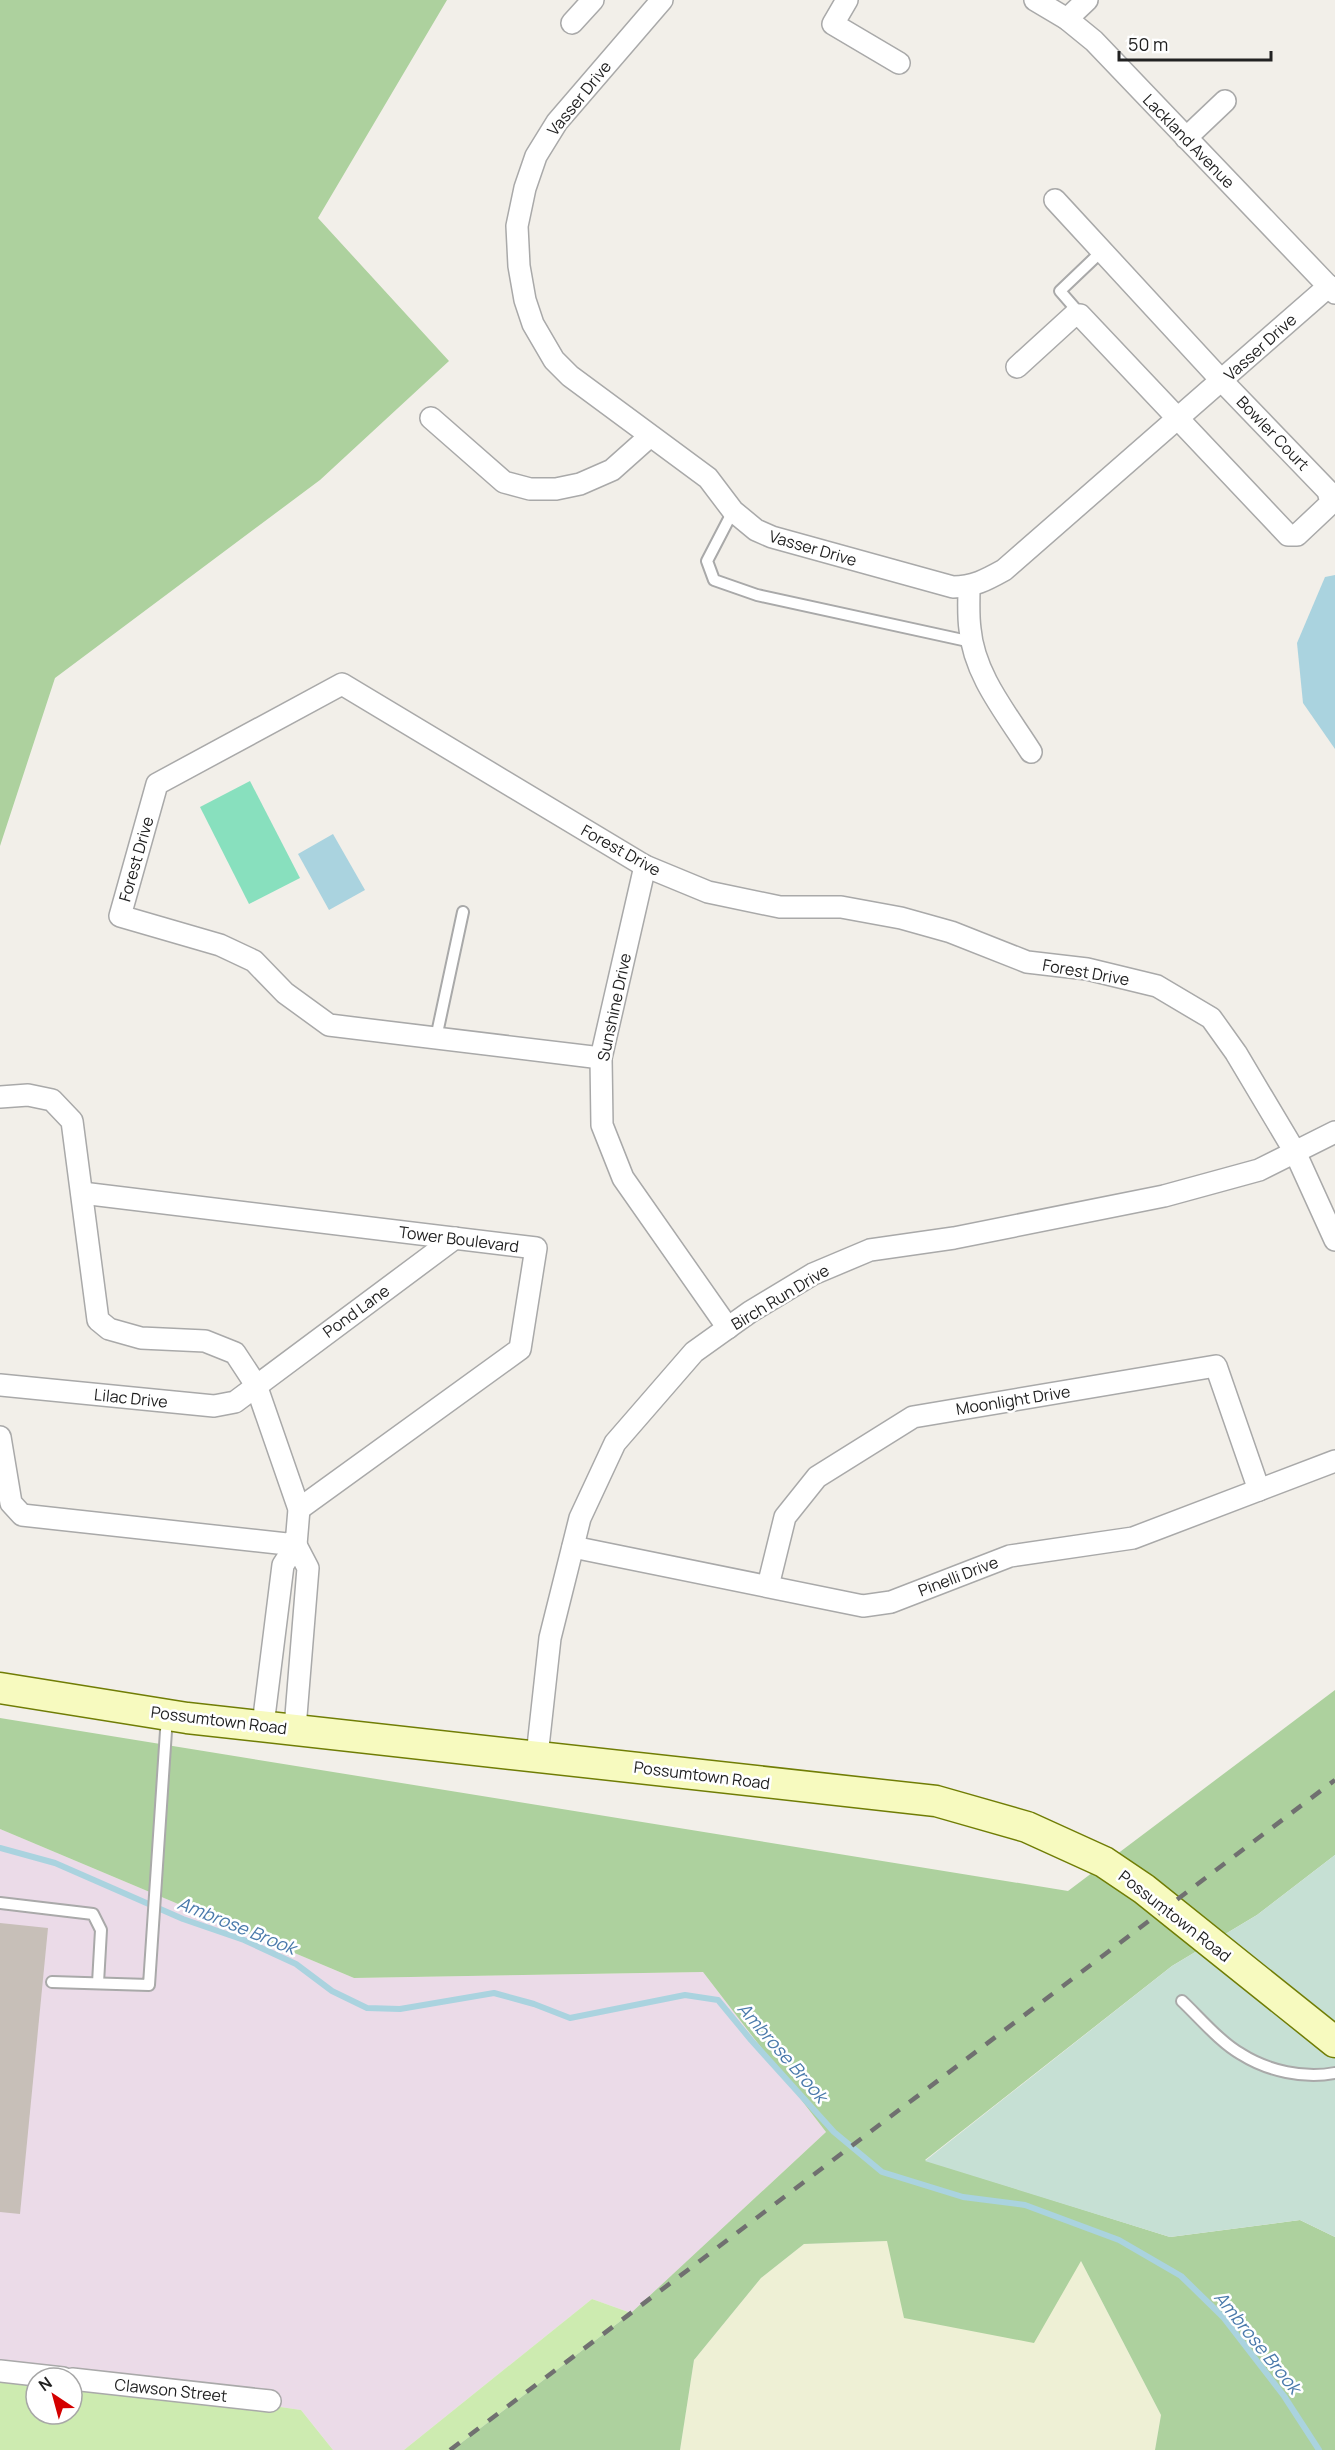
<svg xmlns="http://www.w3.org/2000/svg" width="1335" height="2450" viewBox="0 0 1335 2450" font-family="Manrope,sans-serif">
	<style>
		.industrial { fill: #ebdbe8 }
		.farmland { fill: #eef0d5 }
		.grass { fill: #cdebb0; fill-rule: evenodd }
		.forest { fill: #add19e }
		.wetland { fill: #c6e0d4 }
		.pitch { fill: #88e0be }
		.water { fill: #aad3df }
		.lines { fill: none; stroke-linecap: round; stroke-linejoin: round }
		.stream { stroke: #aad3df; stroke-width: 6 }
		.building { fill: #c7bfb8 }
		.lane-casing { stroke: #a9a9a9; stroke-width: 14 }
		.street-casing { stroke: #a9a9a9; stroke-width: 24 }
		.secondary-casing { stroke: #707d05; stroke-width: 33 }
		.lane { stroke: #fff; stroke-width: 10 }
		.street { stroke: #fff; stroke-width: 21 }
		.secondary { stroke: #f7fabf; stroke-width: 30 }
		.rail { stroke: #707070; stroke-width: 4.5; stroke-dasharray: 12 12; stroke-linecap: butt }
		.labels { text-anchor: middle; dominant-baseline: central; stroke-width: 5; stroke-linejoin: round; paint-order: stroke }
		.street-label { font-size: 16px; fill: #222; stroke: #fff }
		.water-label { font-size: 18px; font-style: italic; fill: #4a7aab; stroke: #fff }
	</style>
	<rect width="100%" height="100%" fill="#f2efe9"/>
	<polygon class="industrial" points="0,1829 354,1978 703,1972 826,2132 631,2313 592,2299 404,2450 333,2450 301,2410 0,2366"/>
	<polygon class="farmland" points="887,2241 1081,2261 1161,2415 1155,2450 680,2450 694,2360 761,2278 804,2244"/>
	<g class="grass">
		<polygon points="592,2299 631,2313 452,2450 404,2450"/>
		<path d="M0,2366L301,2410L333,2450H0ZM36,2378H72V2414H36Z"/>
	</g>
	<g class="forest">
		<polygon points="0,0 447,0 318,218 449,361 320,480 55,678 0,846"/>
		<polygon points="1335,1690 1335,1855 1257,1915 1172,1966 925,2160 1170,2237 1300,2220 1335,2237 1335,2450 1155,2450 1161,2415 1081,2261 1034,2343 904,2318 887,2241 804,2244 761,2278 694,2360 680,2450 452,2450 631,2313 826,2132 703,1972 354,1978 0,1829 0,1718 1068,1891"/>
	</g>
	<polygon class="wetland" points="1335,1855 1335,2237 1300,2220 1170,2237 925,2161 1172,1966 1257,1915"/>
	<polygon class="pitch" points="250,781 300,878 249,904 200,807"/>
	<g class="water">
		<polygon points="1335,575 1335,749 1303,703 1297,643 1325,577"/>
		<polygon points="333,834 365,890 329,910 298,854"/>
	</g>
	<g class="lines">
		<polyline class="stream" points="0,1848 55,1863 183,1919 244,1940 296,1964 332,1991 367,2008 400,2009 494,1993 534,2004 570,2018 685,1995 718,2000 751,2040 834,2132 882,2172 963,2197 1025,2205 1119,2240 1181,2276 1223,2317 1284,2396 1319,2450"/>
	</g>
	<polygon class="building" points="0,1923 48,1928 20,2214 0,2212"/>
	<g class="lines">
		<defs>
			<g id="lane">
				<polyline points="1080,314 1060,291 1102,251"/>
				<polyline points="733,511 707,561 714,580 757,595 972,642"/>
				<polyline points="436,1038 463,912"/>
				<polyline points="0,1903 93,1914 101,1930 98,1983"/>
				<polyline points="52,1982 149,1985 167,1716"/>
				<path d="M1182,2001C1199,2017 1221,2043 1241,2054C1268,2071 1304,2079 1335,2073"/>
			</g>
			<g id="street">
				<path d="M662,0L557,122L536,156L525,188L517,226L519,266L525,300L533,324L554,360L570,376L708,478L733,511L756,530L772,537L953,587C973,587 986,580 1004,570L1329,286"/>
				<polyline points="847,0 833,24 899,63"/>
				<polyline points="1035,0 1067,19 1094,41 1335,293"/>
				<polyline points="1067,19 1087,0"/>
				<polyline points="572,23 593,0"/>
				<polyline points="1186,138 1225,101"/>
				<polyline points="1017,367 1074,315 1080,315 1288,535 1297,535 1331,503 1328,491 1222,381 1055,200"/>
				<polyline points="431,418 504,482 530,489 556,489 580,484 612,470 649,437"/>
				<path d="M969,587C969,601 968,615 970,629C974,675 1007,714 1031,752"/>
				<polyline points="645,866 601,1058 602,1125 623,1178 728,1328"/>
				<polyline points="601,1058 329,1025 285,993 254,961 220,945 120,916 157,784 342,684 645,866 708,892 780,907 841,907 901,918 951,932 1027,962 1087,969 1157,986 1211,1018 1236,1053 1295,1152 1335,1240"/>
				<polyline points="0,1097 28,1095 52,1100 72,1121 98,1320 109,1329 141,1338 205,1341 235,1353 256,1385 299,1509 296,1545 22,1515 11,1503 0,1437"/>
				<polyline points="82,1193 536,1248 520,1349 299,1509"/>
				<polyline points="0,1385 214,1406 235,1402 455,1238"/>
				<polyline points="573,1547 863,1606 891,1602 1010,1556 1133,1538 1335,1461"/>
				<polyline points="768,1586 785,1517 817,1477 913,1417 1216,1366 1259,1490"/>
				<polyline points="263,1725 283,1565 296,1545 308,1568 295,1728"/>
				<polyline points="537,1756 550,1638 580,1518 615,1443 694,1352 750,1312 813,1274 870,1250 954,1238 1164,1196 1259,1170 1335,1132"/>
				<polyline points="0,2371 63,2378"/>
				<polyline points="72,2379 270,2401"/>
			</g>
			<polyline id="secondary" points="0,1688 187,1718 936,1801 1027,1827 1104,1862 1144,1889 1335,2042"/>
		</defs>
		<use href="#lane" class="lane-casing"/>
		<use href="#street" class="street-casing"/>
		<use href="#secondary" class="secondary-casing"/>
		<use href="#lane" class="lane"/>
		<use href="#street" class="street"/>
		<use href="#secondary" class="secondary"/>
		<polyline class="rail" points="450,2450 1335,1780"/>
	</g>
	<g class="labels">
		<g class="street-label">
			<text transform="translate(579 98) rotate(-51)">Vasser Drive</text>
			<text transform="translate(1189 141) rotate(46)">Lackland Avenue</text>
			<text transform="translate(1260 347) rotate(-42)">Vasser Drive</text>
			<text transform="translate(1273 433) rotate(46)">Bowler Court</text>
			<text transform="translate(813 548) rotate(16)">Vasser Drive</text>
			<text transform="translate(621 850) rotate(29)">Forest Drive</text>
			<text transform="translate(136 859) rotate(-74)">Forest Drive</text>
			<text transform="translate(1086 972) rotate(10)">Forest Drive</text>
			<text transform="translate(614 1007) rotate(-78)">Sunshine Drive</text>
			<text transform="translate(459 1239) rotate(7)">Tower Boulevard</text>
			<text transform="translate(780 1297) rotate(-31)">Birch Run Drive</text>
			<text transform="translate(356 1311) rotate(-36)">Pond Lane</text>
			<text transform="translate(131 1398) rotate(6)">Lilac Drive</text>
			<text transform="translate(1013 1400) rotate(-9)">Moonlight Drive</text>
			<text transform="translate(958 1576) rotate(-21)">Pinelli Drive</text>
			<text transform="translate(219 1720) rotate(7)">Possumtown Road</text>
			<text transform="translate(702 1775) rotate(7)">Possumtown Road</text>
			<text transform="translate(1175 1916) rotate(38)">Possumtown Road</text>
			<text transform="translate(171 2390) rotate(6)">Clawson Street</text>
		</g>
		<g class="water-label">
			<text transform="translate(237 1925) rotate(22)">Ambrose Brook</text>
			<text transform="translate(783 2052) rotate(49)">Ambrose Brook</text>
			<text transform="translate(1258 2342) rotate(51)">Ambrose Brook</text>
		</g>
	</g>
	<g transform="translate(54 2396) rotate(324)"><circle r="28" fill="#ffffff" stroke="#a7a7a7" stroke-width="1.5"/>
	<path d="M0-4.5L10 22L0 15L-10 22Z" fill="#d40000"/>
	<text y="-9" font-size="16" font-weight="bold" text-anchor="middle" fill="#222222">N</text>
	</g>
	<path d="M1119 51v9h152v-9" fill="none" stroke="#222222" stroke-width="3"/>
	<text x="1128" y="51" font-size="18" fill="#222222" stroke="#ffffff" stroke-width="4.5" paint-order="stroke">50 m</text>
</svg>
